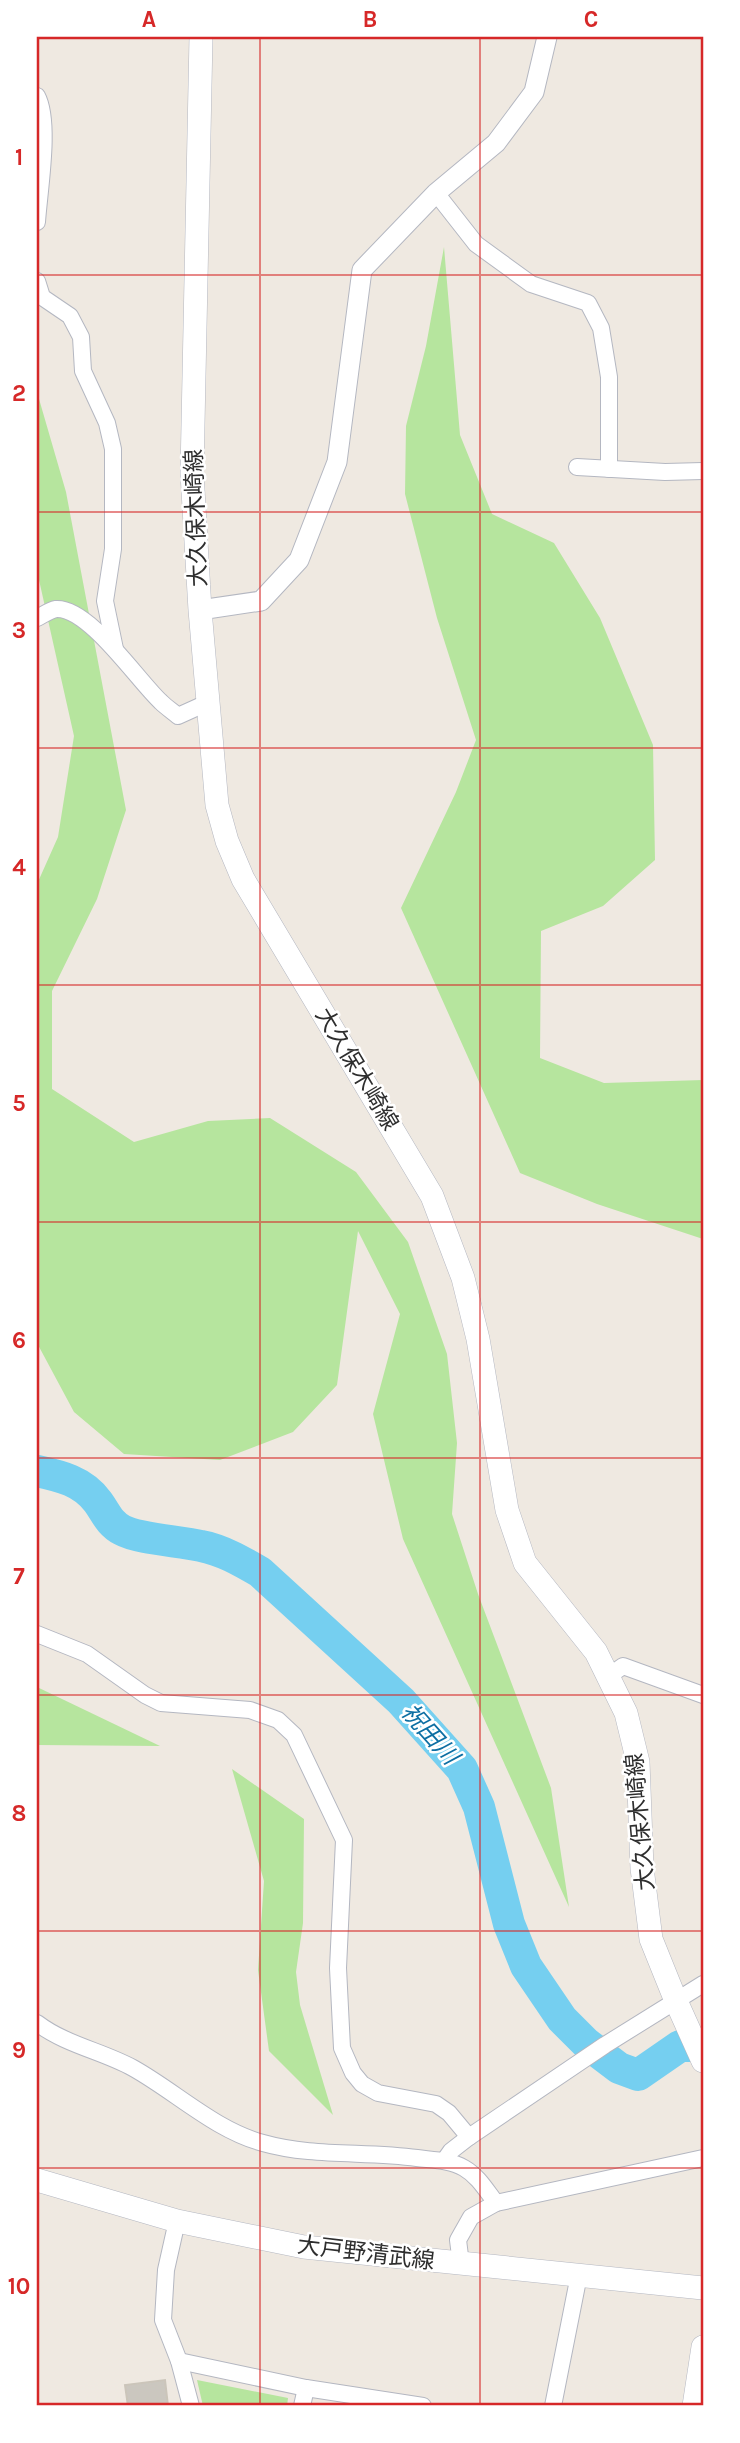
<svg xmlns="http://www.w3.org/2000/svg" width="740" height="2443" viewBox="0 0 740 2443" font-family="Karla,'Noto Sans JP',sans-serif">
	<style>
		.green { fill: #b6e59e }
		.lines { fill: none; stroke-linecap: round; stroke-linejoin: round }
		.river { stroke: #75cff0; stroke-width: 32 }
		.building { fill: #cbc7bf; stroke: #cbc5ba; stroke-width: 2 }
		.minor-casing { stroke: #b4b7c1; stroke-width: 18 }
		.tertiary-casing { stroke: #b4b7c1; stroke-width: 21 }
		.secondary-casing { stroke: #b4b7c1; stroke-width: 24 }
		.minor { stroke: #fff; stroke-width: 16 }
		.tertiary { stroke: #fff; stroke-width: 19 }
		.secondary { stroke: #fff; stroke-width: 23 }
		.grid { fill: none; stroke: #d62828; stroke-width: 2; stroke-opacity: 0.55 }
		.labels { text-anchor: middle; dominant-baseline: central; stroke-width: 5; stroke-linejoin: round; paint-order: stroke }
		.street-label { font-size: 23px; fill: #2e2e2e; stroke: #fff }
		.water-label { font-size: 24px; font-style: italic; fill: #0d6fa3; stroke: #fff }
		.neatline { fill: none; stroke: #d62828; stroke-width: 2.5 }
		.grid-label { font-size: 23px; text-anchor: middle; font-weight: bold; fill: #d62828 }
	</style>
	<rect width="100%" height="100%" fill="#efe9e1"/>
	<g class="green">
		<polygon points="444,247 460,435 492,514 554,543 600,618 653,745 655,860 603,906 541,931 540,1058 604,1083 703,1080 703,1239 597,1204 520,1173 401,908 456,792 476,740 437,618 405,494 406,426 426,346"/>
		<polygon points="37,392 66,492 126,810 97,899 52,991 52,1089 134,1142 208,1121 270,1118 356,1172 408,1242 447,1354 457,1443 452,1514 478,1594 551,1788 569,1907 403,1539 373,1414 400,1314 358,1231 337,1385 293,1432 220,1460 124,1454 74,1412 37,1343 37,884 58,837 74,736 37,571"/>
		<polygon points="37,1687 160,1746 37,1745"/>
		<polygon points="232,1769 304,1819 303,1923 296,1972 300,2005 333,2115 269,2051 258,1970 264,1881"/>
		<polygon points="197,2380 288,2398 287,2406 203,2406"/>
	</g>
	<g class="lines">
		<path class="river" d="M37,1471C60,1476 83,1481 98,1502C106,1513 109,1523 122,1530C138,1539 180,1541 201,1546C222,1550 241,1561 260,1572L401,1701L462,1769L479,1807L509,1924L526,1966L562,2019L586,2043L619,2068L638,2075L680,2046H703"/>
	</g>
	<polygon class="building" points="165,2380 168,2406 128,2406 125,2385"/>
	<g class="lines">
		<defs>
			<g id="minor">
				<path d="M37,96C51,122 39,191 37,222"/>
				<polyline points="436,193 476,244 531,284 588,303 601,328 609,377 609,469"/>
				<polyline points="37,281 42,297 70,316 81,337 83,371 107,423 113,449 113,549 105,601 115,649"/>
				<polyline points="577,467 665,472 703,471"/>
				<path d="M37,618C43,615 50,610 56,609C89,607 138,681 161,702C166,707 172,711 178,716L209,702"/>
				<polyline points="37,1634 87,1654 145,1695 161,1703 250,1710 278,1720 294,1735 344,1840 338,1968 342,2048 353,2073 362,2084 378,2093 436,2104 449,2113 469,2137"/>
				<polyline points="609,1676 623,1666 703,1695"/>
				<path d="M37,2023C66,2045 102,2051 133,2068C176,2092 215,2130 263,2143C312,2157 366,2151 417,2158C432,2160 450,2160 464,2168C478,2176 486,2190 496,2203"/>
				<polyline points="444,2161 451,2151 469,2137 605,2045 703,1984"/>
				<polyline points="177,2221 166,2270 163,2320 179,2361 191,2406"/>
				<polyline points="461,2264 458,2240 471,2217 496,2203 703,2158"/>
				<polyline points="179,2361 306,2388 423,2406"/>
				<polyline points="302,2406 306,2388"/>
				<polyline points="553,2406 579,2275"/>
			</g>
			<polyline id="tertiary" points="200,610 261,601 299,560 337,462 362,270 436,193 496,143 534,92 547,37"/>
			<g id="secondary">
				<polyline points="201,37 192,473 200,610 217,805 227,841 243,879 432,1196 463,1278 478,1339 507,1510 525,1563 596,1652 626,1713 638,1762 642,1868 651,1939 676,2001 703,2061"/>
				<polyline points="37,2180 177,2221 304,2247 703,2288"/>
				<polyline points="694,2406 703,2347"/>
			</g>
		</defs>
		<use href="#minor" class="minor-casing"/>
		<use href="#tertiary" class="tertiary-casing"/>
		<use href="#secondary" class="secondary-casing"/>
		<use href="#minor" class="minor"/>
		<use href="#tertiary" class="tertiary"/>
		<use href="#secondary" class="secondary"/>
	</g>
	<path class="grid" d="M260,37V2406M480,37V2406M37,275H703M37,512H703M37,748H703M37,985H703M37,1222H703M37,1458H703M37,1695H703M37,1931H703M37,2168H703"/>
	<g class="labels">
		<g class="street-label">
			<text transform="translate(196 518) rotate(-92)">大久保木崎線</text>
			<text transform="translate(357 1069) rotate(59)">大久保木崎線</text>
			<text transform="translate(640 1822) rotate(-95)">大久保木崎線</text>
			<text transform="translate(366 2253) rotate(7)">大戸野清武線</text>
		</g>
		<g class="water-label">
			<text transform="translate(430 1734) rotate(48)">祝田川</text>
		</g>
	</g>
	<rect width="740" height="2443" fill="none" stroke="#ffffff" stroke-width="77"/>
	<rect x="38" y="38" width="664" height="2366" class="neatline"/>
	<g class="grid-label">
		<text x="149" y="27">A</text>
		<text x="370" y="27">B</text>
		<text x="591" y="27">C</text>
		<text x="19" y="165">1</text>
		<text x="19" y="401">2</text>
		<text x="19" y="638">3</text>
		<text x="19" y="875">4</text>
		<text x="19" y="1111">5</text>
		<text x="19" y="1348">6</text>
		<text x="19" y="1584">7</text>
		<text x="19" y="1821">8</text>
		<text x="19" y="2058">9</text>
		<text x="19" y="2294">10</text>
	</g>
</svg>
